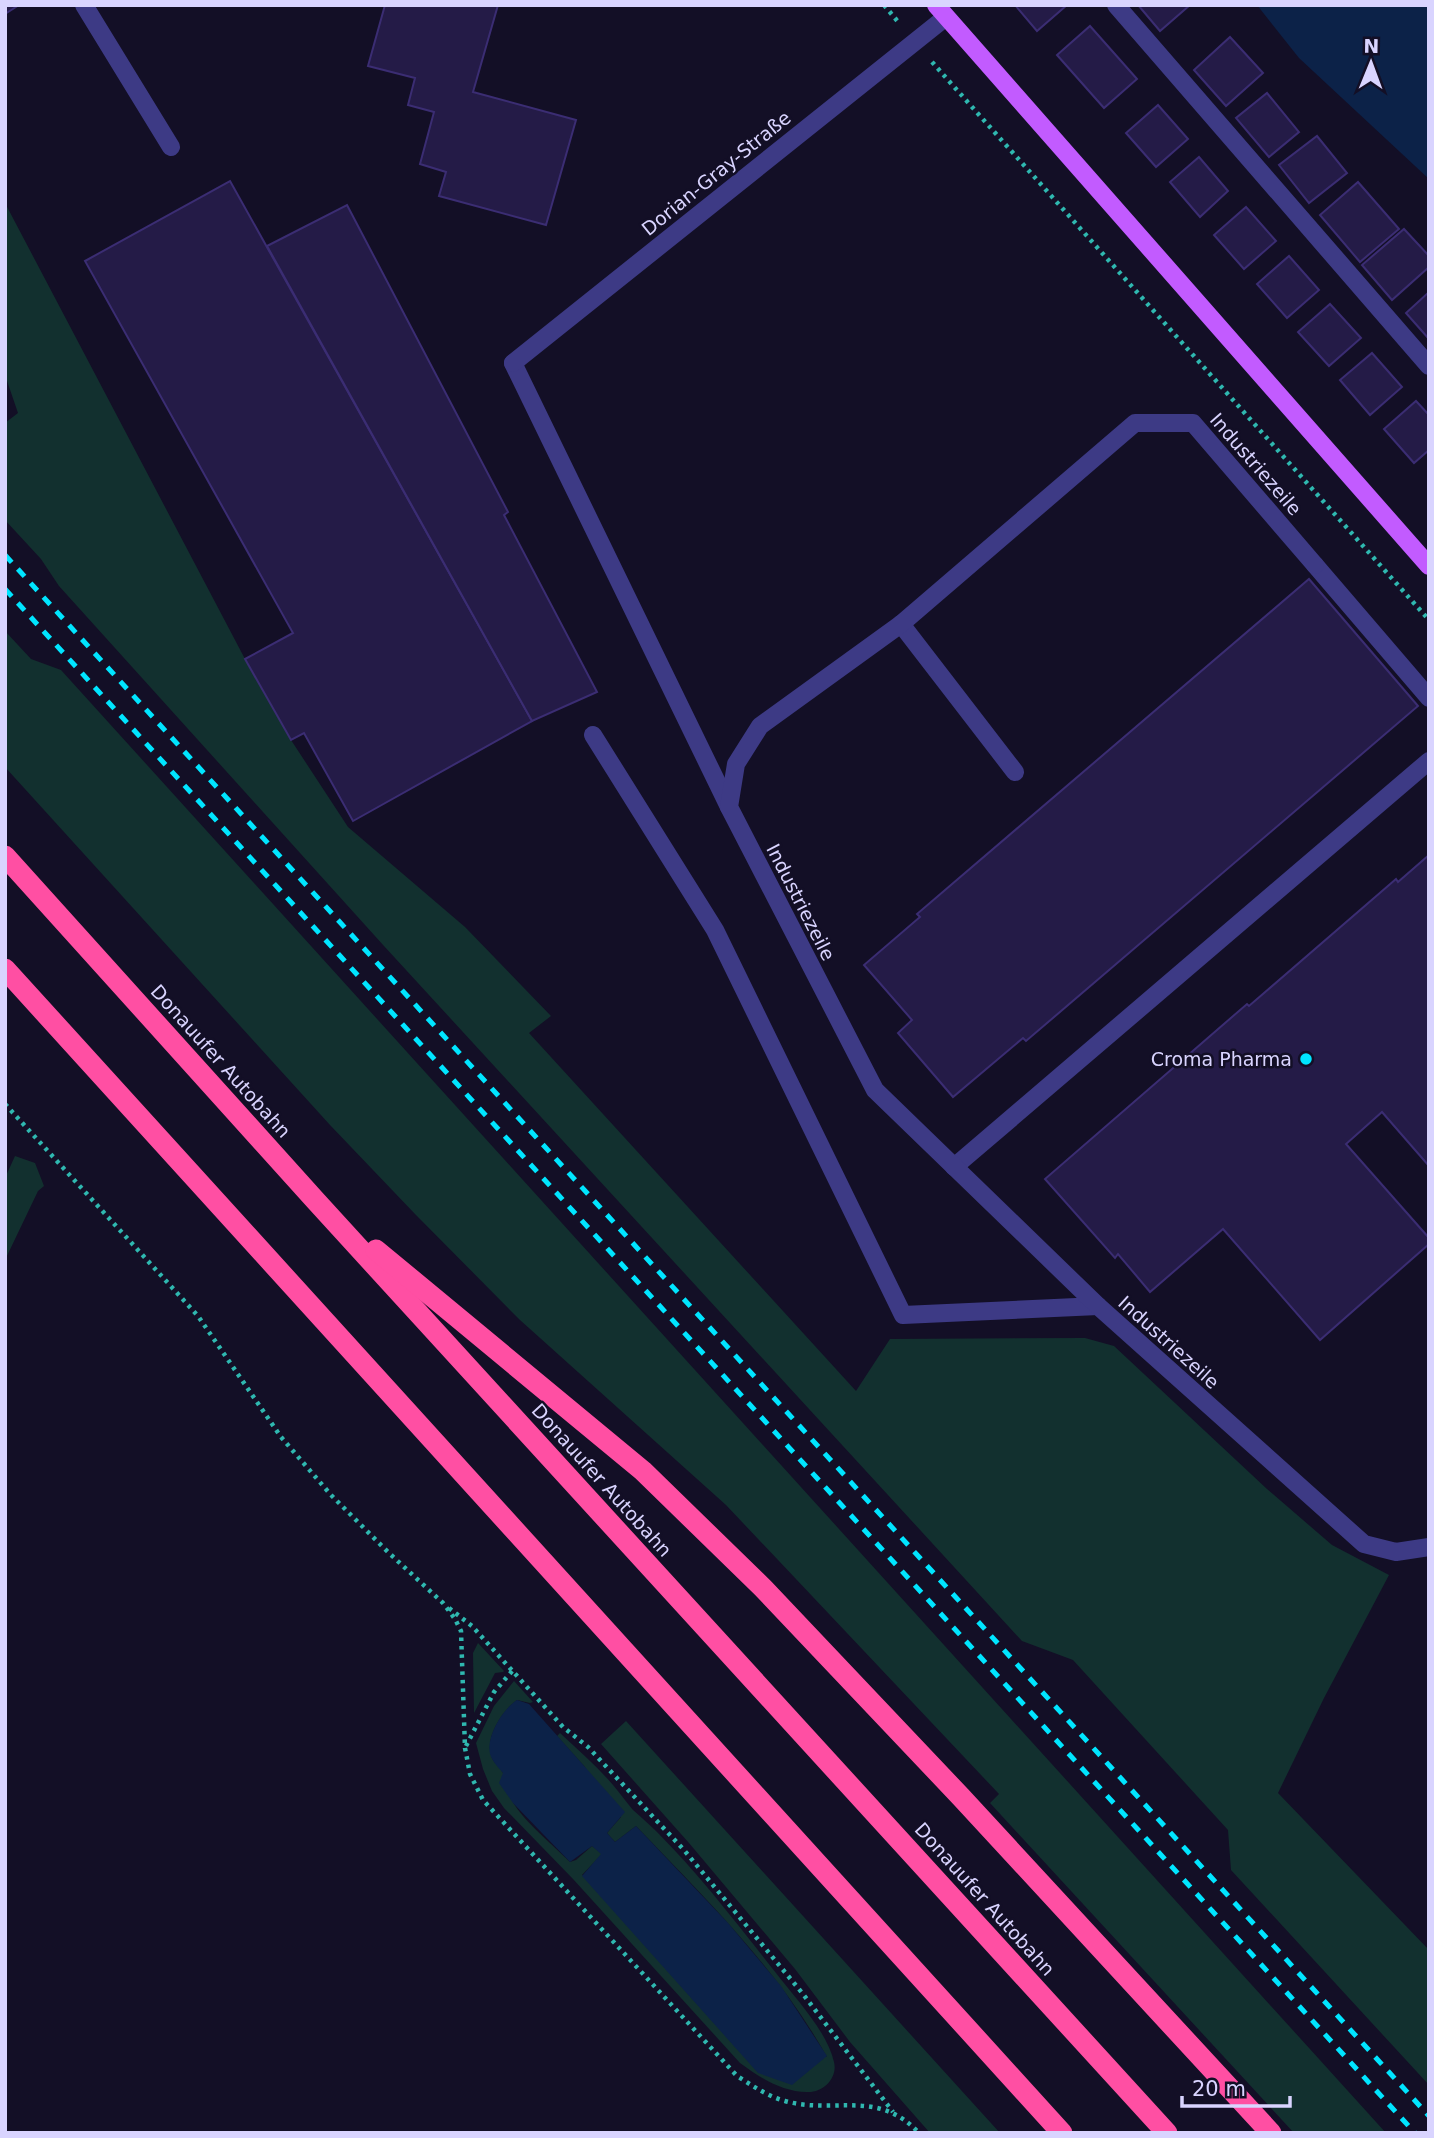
<svg xmlns="http://www.w3.org/2000/svg" width="1434" height="2138" viewBox="0 0 1434 2138" font-family="'DejaVu Sans',sans-serif">
	<style>
		.green { fill: #12302f }
		.water { fill: #0c2248 }
		.building { fill: #241b47; stroke: #3b2d73; stroke-width: 2 }
		.lines { fill: none; stroke-linecap: round; stroke-linejoin: round }
		.path { stroke: #2fb8b0; stroke-width: 4.5; stroke-dasharray: 3.5 5; stroke-linecap: butt }
		.service { stroke: #3d3a85; stroke-width: 18 }
		.minor { stroke: #3d3a85; stroke-width: 18 }
		.primary { stroke: #c25bff; stroke-width: 18 }
		.motorway { stroke: #ff4fa3; stroke-width: 21 }
		.rail { stroke: #00e5ff; stroke-width: 5; stroke-dasharray: 10 9; stroke-linecap: butt }
		.poi-dot { fill: #00e5ff; stroke: #130f26; stroke-width: 2.5 }
		.labels { text-anchor: middle; dominant-baseline: central; stroke-width: 5; stroke-linejoin: round; paint-order: stroke }
		.street-label { font-size: 19px; fill: #d9d4ff; stroke: #130f26 }
		.poi-label { font-size: 19px; fill: #d9d4ff; stroke: #130f26; text-anchor: end }
	</style>
	<rect width="100%" height="100%" fill="#130f26"/>
	<g class="green">
		<polygon points="5,203 245,659 291,740 348,827 465,927 551,1016 529,1033 856,1391 890,1339 1085,1338 1114,1346 1267,1489 1332,1545 1389,1575 1324,1698 1278,1793 1429,1950 1429,2085 1231,1870 1228,1830 1073,1660 1022,1641 384,946 59,586 41,559 5,520 5,423 18,413 5,375"/>
		<polygon points="5,631 31,659 61,670 1386,2133 1294,2133 990,1803 999,1794 726,1505 520,1320 415,1214 330,1125 5,767"/>
		<polygon points="15,1156 35,1163 44,1186 38,1191 5,1260 5,1178"/>
		<polygon points="478,1643 504,1671 503,1672 495,1673 474,1713 473,1653"/>
		<path d="M514,1681L533,1702L530,1703L517,1700C503,1710 485,1737 491,1755C493,1763 500,1767 503,1773C508,1783 508,1795 514,1804C526,1823 553,1845 570,1862L576,1860L592,1846L602,1854L582,1875L827,2057C778,1969 705,1898 636,1826L615,1842L607,1833L621,1817L584,1766L557,1736L560,1733C578,1750 597,1766 613,1785C620,1793 626,1802 633,1810C641,1817 649,1824 657,1832C700,1875 738,1925 776,1973C795,1998 827,2031 834,2062C838,2078 823,2093 807,2092C782,2092 759,2077 740,2063L573,1879L504,1808L492,1791L483,1769L476,1743L494,1706Z"/>
		<polygon points="626,1721 1000,2133 930,2133 850,2042 795,1969 689,1843 601,1744"/>
	</g>
	<g class="water">
		<polygon points="1257,5 1429,5 1429,179 1299,58"/>
		<path d="M517,1700L529,1704L625,1812L607,1833L615,1842L636,1826L728,1923L781,1986L827,2056L792,2085L758,2073L582,1876L601,1854L592,1846L570,1862L513,1803L499,1783L503,1773C498,1767 492,1761 490,1754C486,1736 503,1709 517,1700Z"/>
	</g>
	<g class="building">
		<polygon points="5,5 19,5 5,14"/>
		<polygon points="385,5 498,5 473,92 576,120 546,225 439,196 446,172 420,164 434,112 408,105 415,78 368,66"/>
		<polygon points="1015,5 1067,5 1037,31"/>
		<polygon points="1138,5 1190,5 1160,31"/>
		<polygon points="1090,26 1137,79 1104,108 1057,55"/>
		<polygon points="1230,37 1263,73 1226,106 1194,70"/>
		<polygon points="1267,93 1299,132 1269,157 1236,118"/>
		<polygon points="1158,105 1188,139 1156,167 1126,133"/>
		<polygon points="1317,136 1347,173 1309,203 1279,165"/>
		<polygon points="1199,157 1228,191 1200,217 1170,182"/>
		<polygon points="230,181 532,721 353,821 304,733 291,740 245,659 293,633 85,261"/>
		<polygon points="1358,182 1399,229 1360,262 1320,215"/>
		<polygon points="347,205 508,512 504,515 597,692 532,721 267,246"/>
		<polygon points="1246,207 1276,241 1244,269 1214,235"/>
		<polygon points="1404,229 1429,256 1429,267 1392,300 1362,265"/>
		<polygon points="1289,256 1319,290 1287,318 1257,284"/>
		<polygon points="1429,292 1429,339 1406,313"/>
		<polygon points="1330,304 1361,338 1329,366 1298,332"/>
		<polygon points="1372,353 1402,387 1370,415 1340,380"/>
		<polygon points="1416,401 1429,415 1429,450 1414,463 1384,429"/>
		<polygon points="1309,579 1418,706 1026,1041 1023,1038 953,1097 898,1033 912,1020 864,965 920,917 917,914"/>
		<polygon points="1429,855 1429,1166 1382,1112 1346,1144 1429,1238 1429,1244 1320,1340 1223,1229 1150,1292 1118,1254 1115,1258 1045,1179 1247,1004 1249,1006 1396,879 1398,882"/>
	</g>
	<g class="lines">
		<g class="path">
			<polyline points="884,5 899,23"/>
			<polyline points="932,62 1429,620"/>
			<path d="M5,1104L198,1316L281,1437L331,1495L389,1553L443,1603L455,1619L461,1631L465,1748L470,1774L483,1800L737,2076C753,2086 767,2096 785,2101C834,2115 877,2088 919,2133"/>
			<polyline points="449,1608 472,1626 563,1727 588,1747 684,1850 803,1994 893,2112"/>
			<polyline points="466,1746 494,1692 513,1670"/>
		</g>
		<g class="service">
			<polyline points="513,363 729,807"/>
			<polyline points="1315,565 1429,698"/>
			<polyline points="901,624 1015,772"/>
			<polyline points="593,735 715,930 903,1315 1098,1306"/>
			<polyline points="954,1167 1429,761"/>
		</g>
		<g class="minor">
			<polyline points="84,5 171,147"/>
			<polyline points="1116,5 1429,366"/>
			<polyline points="513,363 946,17"/>
			<polyline points="1315,565 1193,423 1135,423 901,624 760,726 736,764 729,807 875,1090 1098,1306 1364,1544 1396,1552 1429,1547"/>
		</g>
		<polyline class="primary" points="936,5 1429,566"/>
		<g class="motorway">
			<polyline points="5,856 315,1200 1167,2133"/>
			<polyline points="5,969 1062,2133"/>
			<polyline points="376,1250 643,1471 763,1588 961,1797 1271,2133"/>
		</g>
		<g class="rail">
			<polyline points="5,555 1429,2116"/>
			<polyline points="5,589 1415,2133"/>
		</g>
	</g>
	<circle class="poi-dot" cx="1306" cy="1059" r="7"/>
	<g class="labels">
		<g class="street-label">
			<text transform="translate(716 173) rotate(-39)">Dorian-Gray-Straße</text>
			<text transform="translate(1256 464) rotate(49)">Industriezeile</text>
			<text transform="translate(801 902) rotate(63)">Industriezeile</text>
			<text transform="translate(221 1061) rotate(48)">Donauufer Autobahn</text>
			<text transform="translate(1169 1342) rotate(42)">Industriezeile</text>
			<text transform="translate(602 1480) rotate(48)">Donauufer Autobahn</text>
			<text transform="translate(985 1899) rotate(48)">Donauufer Autobahn</text>
		</g>
		<g class="poi-label">
			<text x="1292" y="1059">Croma Pharma</text>
		</g>
	</g>
	<rect width="1434" height="2138" fill="none" stroke="#d9d4ff" stroke-width="14"/>
	<g transform="translate(1371 63) rotate(1)" stroke="#130f26" stroke-width="5" paint-order="stroke">
	<path d="M0-5L12 26L0 18L-12 26Z" fill="#d9d4ff"/>
	<text y="-10" font-size="19" font-weight="bold" text-anchor="middle" fill="#d9d4ff">N</text>
	</g>
	<path d="M1182 2096v10h108v-10" fill="none" stroke="#d9d4ff" stroke-width="3.5"/>
	<text x="1192" y="2096" font-size="21" fill="#d9d4ff" stroke="#130f26" stroke-width="5" paint-order="stroke">20 m</text>
</svg>
